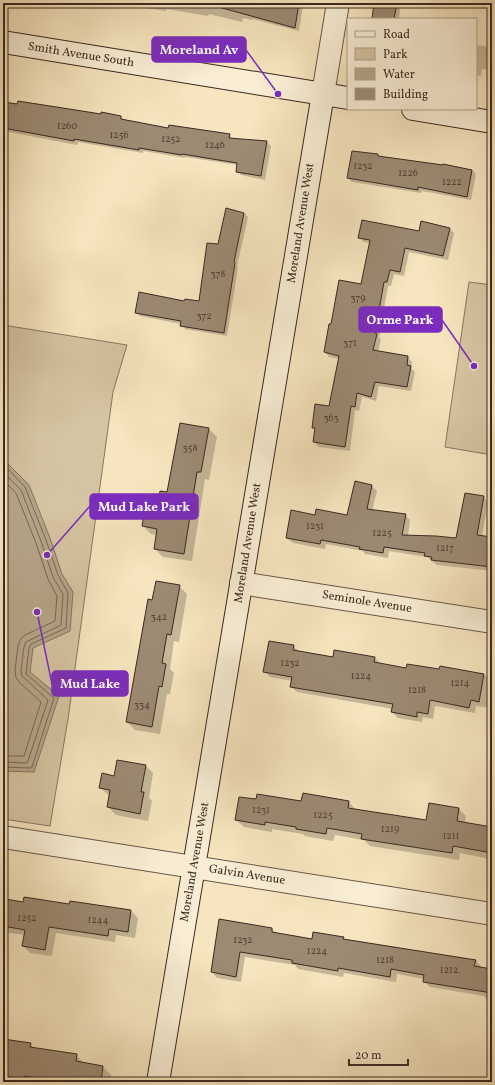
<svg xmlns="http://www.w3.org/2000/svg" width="495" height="1085" viewBox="0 0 495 1085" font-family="Vollkorn,serif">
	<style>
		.green { fill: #d6c5a3; stroke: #887662 }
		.water { fill: #b6a589; stroke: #85735f }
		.shadow { fill: #0003 }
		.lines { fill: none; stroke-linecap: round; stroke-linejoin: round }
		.shore { stroke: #786655; stroke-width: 1 }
		.building { fill: #9c8a73; stroke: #3b2821 }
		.street-casing { stroke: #6a5748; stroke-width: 24 }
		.secondary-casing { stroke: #3b2821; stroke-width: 24 }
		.street { stroke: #f9eed5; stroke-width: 22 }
		.secondary { stroke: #f9eed5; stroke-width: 22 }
		.labels { text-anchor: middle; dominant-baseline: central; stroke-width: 3.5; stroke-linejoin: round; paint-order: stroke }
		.number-label { font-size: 10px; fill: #534036 }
		.street-label { font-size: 12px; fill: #3b2821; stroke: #f9eed5 }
		.leader { fill: none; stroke: #7b2cbf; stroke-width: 1.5 }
		.callout-dot { fill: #7b2cbf; stroke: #f9eed5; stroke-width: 1.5 }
		.callout { fill: #7b2cbf; stroke: #7b2cbf; stroke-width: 1.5 }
		.callout-label { font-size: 13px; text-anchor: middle; font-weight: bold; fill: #fff }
	</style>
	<rect width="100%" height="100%" fill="#f6e5be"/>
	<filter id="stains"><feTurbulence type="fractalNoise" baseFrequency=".005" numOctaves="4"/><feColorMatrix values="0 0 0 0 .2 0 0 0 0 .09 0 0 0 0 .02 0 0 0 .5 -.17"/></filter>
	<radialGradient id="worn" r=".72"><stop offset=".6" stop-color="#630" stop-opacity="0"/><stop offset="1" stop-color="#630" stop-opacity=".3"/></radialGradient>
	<g class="green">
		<polygon points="469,282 492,285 492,455 445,447"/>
		<polygon points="3,325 127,345 113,392 68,719 50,826 3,819"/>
	</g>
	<polygon class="water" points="3,464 8,464 29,485 50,538 62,574 73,592 70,631 33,648 30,672 59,696 34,772 3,771"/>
	<g class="shadow">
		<polygon points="137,3 302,3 303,4 299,31 253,19 252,20 243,18 242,22 209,14 208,16 167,9 166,11 146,8 142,4"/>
		<polygon points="375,3 401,3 399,18 407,19 373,19"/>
		<polygon points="476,45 492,47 492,70 482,69 481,76 476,75"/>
		<polygon points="3,103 121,117 125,121 169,129 229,135 233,139 267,142 271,146 265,180 241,175 237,171 238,165 185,157 185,158 143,151 143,153 78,142 77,145 3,131"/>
		<polygon points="378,155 380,157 472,170 476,174 471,200 422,191 421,193 352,182 348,178"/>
		<polygon points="244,213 248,217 237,266 238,268 227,336 185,329 181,324 140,316 136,312 185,302 200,302 219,246"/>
		<polygon points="449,228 454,233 448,260 409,252 404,276 394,274 391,286 388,286 379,338 381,339 378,352 408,357 412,362 411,368 415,372 411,391 379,386 376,401 362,397 359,411 355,410 350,451 319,447 314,442 316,430 313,427 330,407 340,359 329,357 325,352 362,285 370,243 364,242 359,238 420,232"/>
		<polygon points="209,429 217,437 209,480 205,479 192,561 163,557 155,549 157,535 151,534 143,526 158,512 168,494"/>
		<polygon points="372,486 377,491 372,511 405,515 410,520 408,536 457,539 483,497 488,502 482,536 492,538 492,571 437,565 427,557 389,551 388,558 365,554 363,551 326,544 325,549 293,543 287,538 316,516 348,516"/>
		<polygon points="179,586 187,594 179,642 174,641 170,669 174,673 170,694 167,694 160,734 135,730 127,722 153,601"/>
		<polygon points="293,646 300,652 334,658 375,658 381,664 407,669 440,670 441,667 492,677 492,708 476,706 475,713 435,706 433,719 423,717 422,722 398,718 392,712 393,709 297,692 291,687 292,681 270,677 265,672"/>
		<polygon points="145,765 153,773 149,798 152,801 148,821 116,815 108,807 110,796 100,788 115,777"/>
		<polygon points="257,800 349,802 356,810 427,821 459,809 466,816 465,823 489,827 490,822 492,823 492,864 485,858 460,853 459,860 370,846 364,840 335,835 333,841 305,836 303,834 272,829 272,832 244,827 236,820"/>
		<polygon points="3,899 24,903 70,905 131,911 138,918 135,938 116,935 115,942 56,933 52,956 30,953 23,946 25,935 3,932"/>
		<polygon points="272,929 277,934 313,940 343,938 345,940 475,960 481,966 480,968 492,970 492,1000 487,999 484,996 430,987 424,981 424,979 397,974 396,982 344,973 343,977 298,969 295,965 245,957 241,982 217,978 212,972"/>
		<polygon points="3,1040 30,1044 35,1049 76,1055 85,1064 103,1067 111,1075 110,1082 10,1082 8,1080 3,1079"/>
		<polygon points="199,1078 220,1082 199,1082"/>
	</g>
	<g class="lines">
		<g class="shore">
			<polyline points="3,468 7,468 25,487 46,540 58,575 68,593 66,628 31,644 29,648 26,674 54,698 32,767 30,768 3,767"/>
			<polyline points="3,473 5,474 21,490 41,541 53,577 63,594 61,625 26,642 24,647 21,671 22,676 48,700 28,761 27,763 3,762"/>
			<polyline points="3,480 16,493 36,543 48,579 57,596 55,621 25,635 20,640 18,646 15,670 16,678 20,683 41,702 24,756 3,756"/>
		</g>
	</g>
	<g class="building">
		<polygon points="223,3 299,3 295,28 222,8"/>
		<polygon points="374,3 397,3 394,19 372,19"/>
		<polygon points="18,101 101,114 101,112 121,116 121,119 168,128 169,125 230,134 229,138 267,141 261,176 236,172 237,163 182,154 182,155 139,148 139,150 74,139 74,141 3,128 3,102 17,104"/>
		<polygon points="352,151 378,154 378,156 443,165 443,164 472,170 467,197 418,187 418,190 347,178"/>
		<polygon points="226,208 244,213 234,262 235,263 224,333 180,326 181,321 135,313 139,292 184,301 185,299 199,301 207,243 218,244"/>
		<polygon points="362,220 419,231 421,221 450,228 443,256 405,248 400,272 390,270 387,282 384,282 375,333 377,334 373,350 408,356 407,365 411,366 407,387 375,382 371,397 357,393 355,407 351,406 345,447 313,442 315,428 312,428 315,404 329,406 339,356 324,352 329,324 331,324 339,280 361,284 370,240 358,238"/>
		<polygon points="180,423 209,428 201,472 197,472 184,554 154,549 157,529 142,526 145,509 157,511 160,491 167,492"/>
		<polygon points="355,481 372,485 367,509 406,514 402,535 436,536 456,538 465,493 484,496 477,535 492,537 492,567 431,560 432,557 424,556 425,553 384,547 383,553 359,549 360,547 321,540 320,544 286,538 291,510 315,515 316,509 347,515"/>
		<polygon points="156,581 180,585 171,635 167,634 162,663 166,664 162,687 159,686 152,727 126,722 148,599 152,600"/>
		<polygon points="269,641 294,645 293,650 333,657 334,650 375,657 374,662 406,668 407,664 439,669 440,666 484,674 479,702 471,700 469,708 430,700 428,714 417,712 417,717 391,712 393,704 290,687 292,677 263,672"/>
		<polygon points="117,760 146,765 141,792 144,792 140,814 107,807 110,790 99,788 102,773 114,776"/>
		<polygon points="303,793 349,801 348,808 426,820 429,803 459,808 457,821 492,827 492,853 453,846 452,853 361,839 362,834 327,828 326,834 296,829 296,827 265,822 265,825 235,820 239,797 256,799 257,794 301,801"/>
		<polygon points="24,897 69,904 70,901 131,910 128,932 109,929 108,936 49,927 45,950 22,946 25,930 3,926 3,910 5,899 23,902"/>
		<polygon points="219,919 272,928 272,932 312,939 313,932 344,937 343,939 476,960 474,966 492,969 492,993 423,982 424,975 391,969 390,977 338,968 338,971 292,963 292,960 240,952 236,977 211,972"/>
		<polygon points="3,1039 31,1043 30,1047 77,1054 76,1061 103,1066 101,1082 64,1082 25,1076 25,1079 3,1076"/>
	</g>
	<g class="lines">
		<defs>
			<g id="street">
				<polyline points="323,94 338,3"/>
				<polyline points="241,583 492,622"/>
				<polyline points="3,837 492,914"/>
			</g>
			<g id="secondary">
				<polyline points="3,42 348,98"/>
				<polyline points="413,109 492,122"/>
				<polyline points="158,1082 323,94"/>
			</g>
		</defs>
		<use href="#street" class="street-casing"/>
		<use href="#secondary" class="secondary-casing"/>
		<use href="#street" class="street"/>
		<use href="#secondary" class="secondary"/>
	</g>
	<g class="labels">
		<g class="number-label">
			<text x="67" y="126">1260</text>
			<text x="119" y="135">1256</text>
			<text x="171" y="139">1252</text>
			<text x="215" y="145">1246</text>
			<text x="363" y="166">1232</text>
			<text x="408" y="173">1226</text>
			<text x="452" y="182">1222</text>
			<text x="218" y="274">378</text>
			<text x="358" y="298">379</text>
			<text x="204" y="316">372</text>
			<text x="350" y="343">371</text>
			<text x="331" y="418">363</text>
			<text x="190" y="448">358</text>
			<text x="315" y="526">1231</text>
			<text x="382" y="533">1225</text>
			<text x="445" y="548">1217</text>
			<text x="159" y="617">342</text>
			<text x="290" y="663">1232</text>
			<text x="361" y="676">1224</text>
			<text x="460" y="683">1214</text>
			<text x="417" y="690">1218</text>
			<text x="142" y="705">334</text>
			<text x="261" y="810">1231</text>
			<text x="323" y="815">1225</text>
			<text x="390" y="829">1219</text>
			<text x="451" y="836">1211</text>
			<text x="27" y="918">1252</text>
			<text x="98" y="920">1244</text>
			<text x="243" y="940">1232</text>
			<text x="317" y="951">1224</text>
			<text x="385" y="960">1218</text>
			<text x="449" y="970">1212</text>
		</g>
		<g class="street-label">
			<text transform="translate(81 55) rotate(9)">Smith Avenue South</text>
			<text transform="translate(301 223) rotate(-81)">Moreland Avenue West</text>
			<text transform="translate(248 543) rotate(-81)">Moreland Avenue West</text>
			<text transform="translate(367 602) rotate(9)">Seminole Avenue</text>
			<text transform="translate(195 862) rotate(-80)">Moreland Avenue West</text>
			<text transform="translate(247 875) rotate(9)">Galvin Avenue</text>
		</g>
	</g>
	<path class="leader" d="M278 94L246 50M474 366L442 320M47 555L90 506M37 612L52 684"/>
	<g class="callout-dot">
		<circle cx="278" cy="94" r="4"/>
		<circle cx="474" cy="366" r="4"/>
		<circle cx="47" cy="555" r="4"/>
		<circle cx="37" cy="612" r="4"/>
	</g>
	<g class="callout">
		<rect x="152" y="37" width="94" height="25" rx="4"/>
		<rect x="359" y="307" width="83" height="25" rx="4"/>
		<rect x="90" y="494" width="108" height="25" rx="4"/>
		<rect x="52" y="671" width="76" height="25" rx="4"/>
	</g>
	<g class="callout-label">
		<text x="199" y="54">Moreland Av</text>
		<text x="400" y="324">Orme Park</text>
		<text x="144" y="511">Mud Lake Park</text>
		<text x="90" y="688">Mud Lake</text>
	</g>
	<rect width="495" height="1085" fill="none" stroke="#f6e5be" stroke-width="16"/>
	<rect x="4" y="4" width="487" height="1077" fill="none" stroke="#3b2821" stroke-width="2"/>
	<rect x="8" y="8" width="479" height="1069" fill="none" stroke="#3b2821"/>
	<rect x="347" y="18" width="130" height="92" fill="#f9eed5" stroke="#ad9f8d"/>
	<rect x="355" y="31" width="20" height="6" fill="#f9eed5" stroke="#ad9f8d"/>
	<text x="383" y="38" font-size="12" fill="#3b2821">Road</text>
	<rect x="355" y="48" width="20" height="12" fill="#d6c5a3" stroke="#ad9f8d"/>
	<text x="383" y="58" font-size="12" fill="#3b2821">Park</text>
	<rect x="355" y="68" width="20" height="12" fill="#b6a589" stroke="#ad9f8d"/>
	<text x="383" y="78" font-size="12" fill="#3b2821">Water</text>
	<rect x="355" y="88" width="20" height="12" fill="#9c8a73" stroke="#ad9f8d"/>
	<text x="383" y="98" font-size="12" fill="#3b2821">Building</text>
	<path d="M349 1059v6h59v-6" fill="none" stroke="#3b2821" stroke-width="2"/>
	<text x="355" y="1059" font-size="12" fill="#3b2821" stroke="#f9eed5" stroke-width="3" paint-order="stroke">20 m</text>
	<rect width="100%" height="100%" filter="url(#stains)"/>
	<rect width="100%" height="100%" fill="url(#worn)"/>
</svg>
